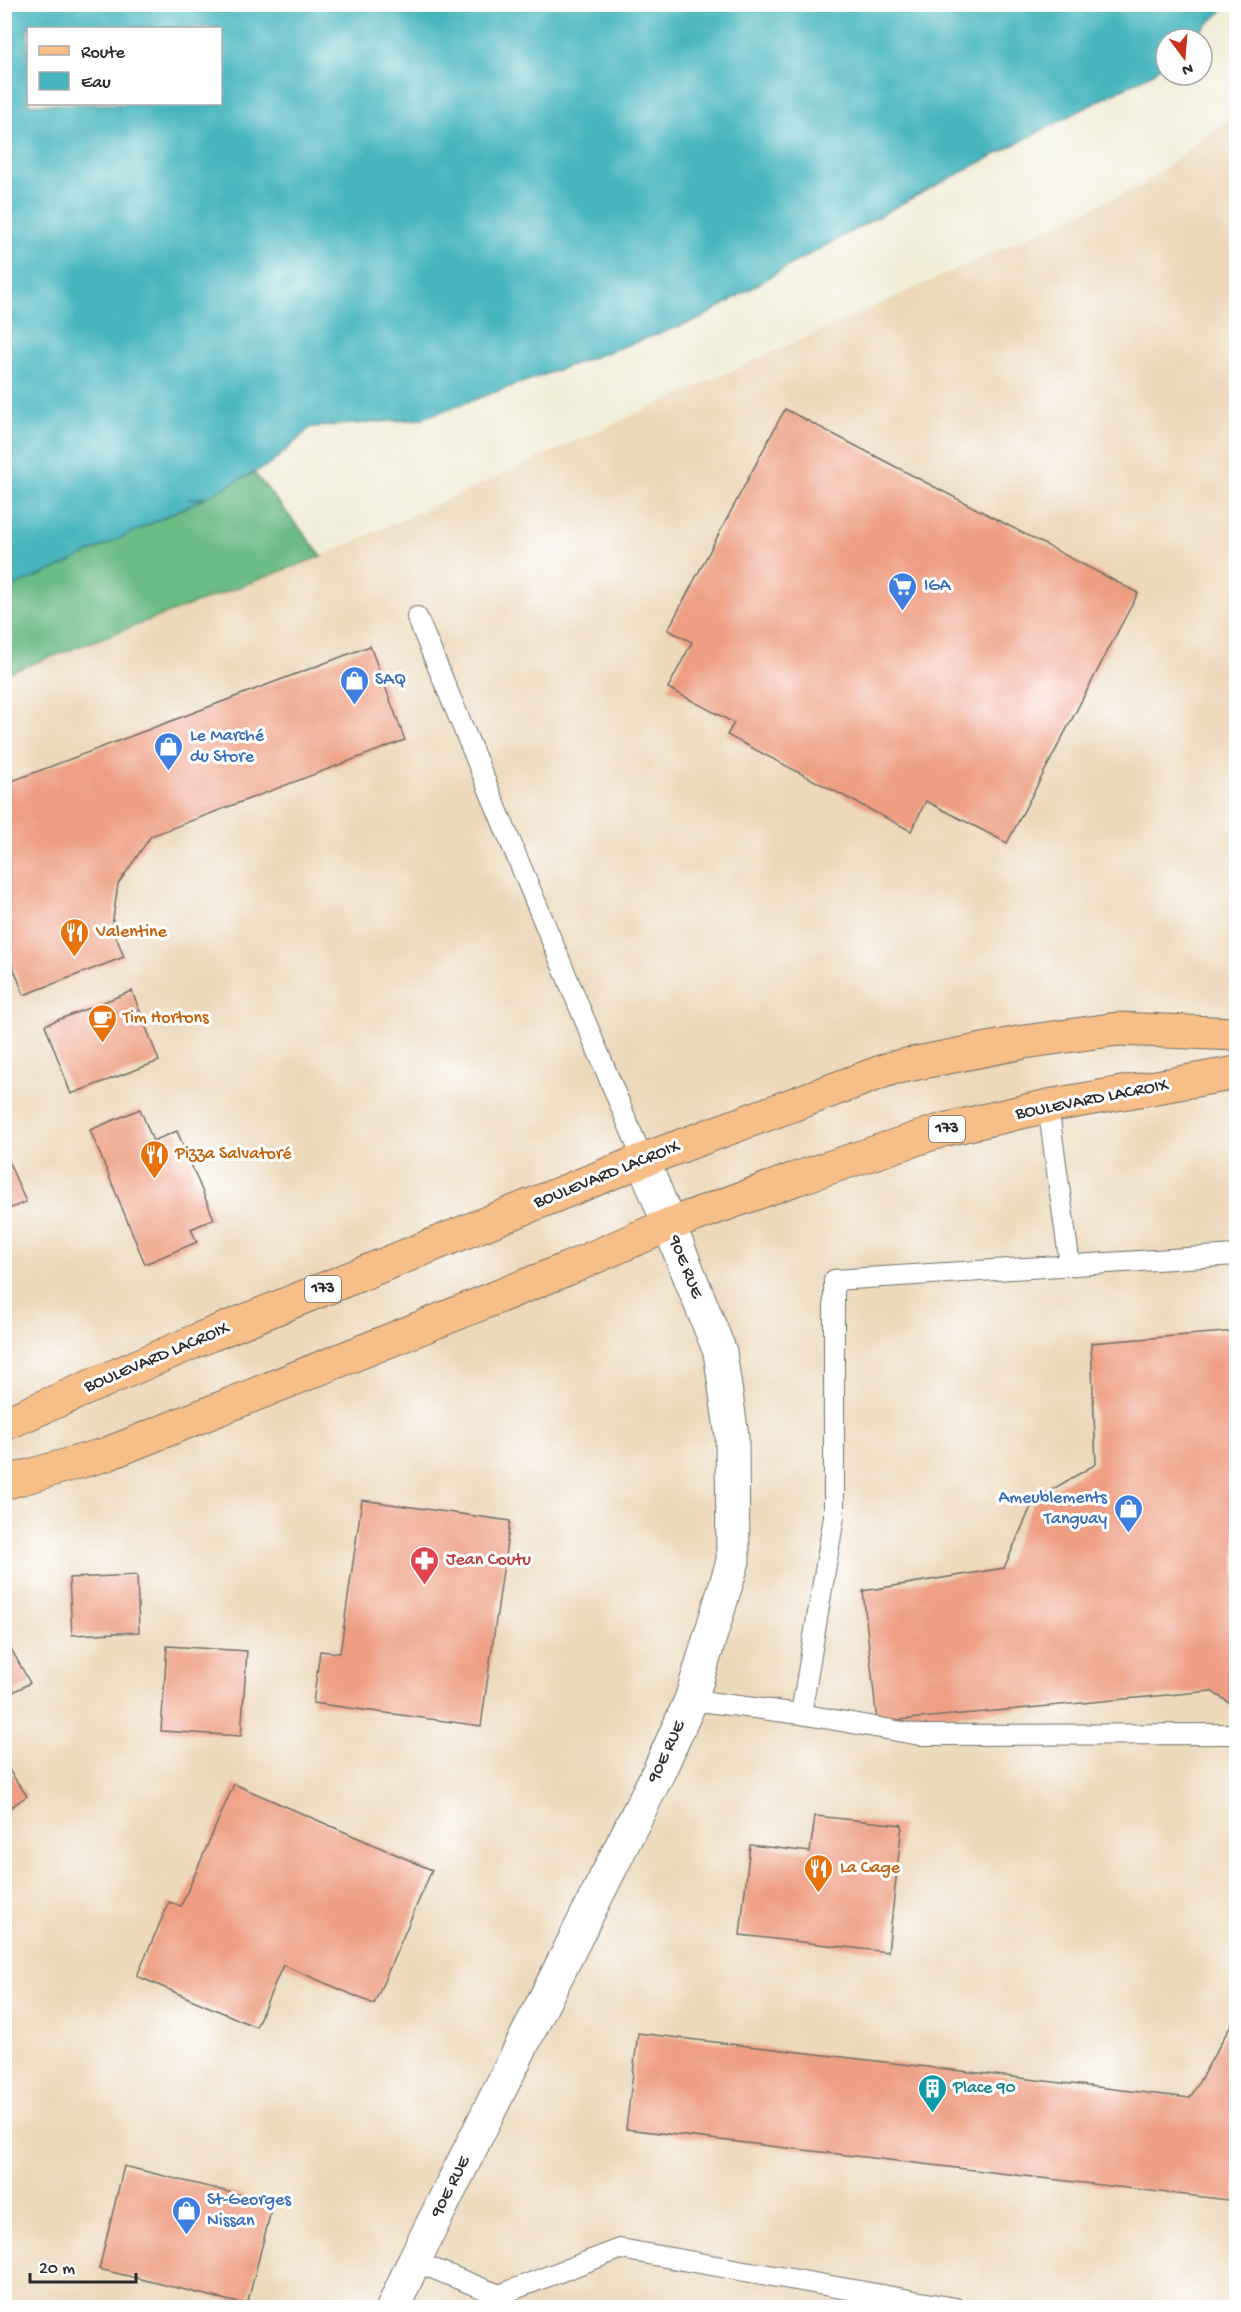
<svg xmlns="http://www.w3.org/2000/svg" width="1241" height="2312" viewBox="0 0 1241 2312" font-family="'Gochi Hand',sans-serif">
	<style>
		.built { fill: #ecd8ba }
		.forest { fill: #6cbc85; stroke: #4c7458; stroke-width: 1.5 }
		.water { fill: #46b5be; stroke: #387074; stroke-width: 1.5; fill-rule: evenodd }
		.building { fill: #ee9e83 }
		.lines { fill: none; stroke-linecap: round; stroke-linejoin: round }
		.service-casing { stroke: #706f67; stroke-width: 22 }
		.tertiary-casing { stroke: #706f67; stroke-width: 35 }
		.primary-casing { stroke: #706f67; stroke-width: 35 }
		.service { stroke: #fff; stroke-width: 20 }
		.tertiary { stroke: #fff; stroke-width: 33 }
		.primary { stroke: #f7be87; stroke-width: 33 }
		.labels { text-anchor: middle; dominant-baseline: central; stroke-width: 6; stroke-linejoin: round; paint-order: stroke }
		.shield { fill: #fff; stroke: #6b6b6b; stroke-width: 1.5 }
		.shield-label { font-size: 16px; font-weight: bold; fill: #2b2b2b }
		.shop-label { font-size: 18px; fill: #366cbe; stroke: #fff; text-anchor: start }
		.food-label { font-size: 18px; fill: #c56008; stroke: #fff; text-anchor: start }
		.street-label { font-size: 18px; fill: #2b2b2b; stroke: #fff }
		.health-label { font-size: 18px; fill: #be3a42; stroke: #fff; text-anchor: start }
		.culture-label { font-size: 18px; fill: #0d838f; stroke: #fff; text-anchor: start }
	</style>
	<rect width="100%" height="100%" fill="#fff"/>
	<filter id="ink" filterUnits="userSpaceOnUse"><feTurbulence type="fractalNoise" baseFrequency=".0167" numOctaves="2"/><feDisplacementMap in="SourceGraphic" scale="12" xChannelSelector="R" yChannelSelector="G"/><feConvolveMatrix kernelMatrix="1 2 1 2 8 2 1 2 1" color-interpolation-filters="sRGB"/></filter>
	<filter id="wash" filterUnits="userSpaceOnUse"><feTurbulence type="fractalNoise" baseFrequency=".008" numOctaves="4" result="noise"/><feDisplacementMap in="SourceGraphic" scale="24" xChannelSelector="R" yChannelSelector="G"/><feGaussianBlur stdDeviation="1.35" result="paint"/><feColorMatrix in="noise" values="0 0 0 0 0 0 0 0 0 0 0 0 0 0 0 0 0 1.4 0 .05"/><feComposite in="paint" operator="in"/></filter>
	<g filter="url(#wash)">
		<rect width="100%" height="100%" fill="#f1edd7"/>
		<polygon class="built" points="1236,112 1236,2307 5,2308 5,674 322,556 1143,185"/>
		<polygon class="forest" points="254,473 322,556 5,674 5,584"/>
		<path class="water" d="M5,4H1229V5L1191,39H1166V61L1153,73L925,191L790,265L700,319L420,419L311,427L271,464L206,497L187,499L205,498L51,571L5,590ZM28,28H220V104H28Z"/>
		<g id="blocks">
			<g class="building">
				<polygon points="785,409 1138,593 1007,843 926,801 911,831 727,735 734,723 668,688 692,642 668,630"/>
				<polygon points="370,646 405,740 151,836 118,884 112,926 124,957 24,995 9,956 4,957 4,784"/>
				<polygon points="132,991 159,1061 71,1094 45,1025"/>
				<polygon points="140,1109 153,1141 177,1131 214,1219 191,1229 197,1242 145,1264 90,1130"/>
				<polygon points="4,1151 26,1202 4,1211"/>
				<polygon points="1236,1331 1236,1707 1211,1691 877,1722 863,1591 1004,1568 1034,1500 1096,1464 1091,1343"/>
				<polygon points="362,1500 510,1521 481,1726 313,1703 320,1651 340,1653"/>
				<polygon points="137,1575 139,1632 72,1635 69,1578"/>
				<polygon points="4,1636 30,1683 4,1697"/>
				<polygon points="167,1646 247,1651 241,1736 161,1731"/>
				<polygon points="4,1763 27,1796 4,1812"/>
				<polygon points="234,1784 432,1870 374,2004 283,1965 256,2027 137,1976 169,1902 181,1906"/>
				<polygon points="815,1816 902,1825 888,1952 740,1935 750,1845 810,1852"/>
				<polygon points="1236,2016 1236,2201 626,2129 638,2033 1190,2098"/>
				<polygon points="124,2166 273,2203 247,2305 99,2269"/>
			</g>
		</g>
	</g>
	<g filter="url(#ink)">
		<use href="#blocks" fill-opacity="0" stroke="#706f67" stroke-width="1.5"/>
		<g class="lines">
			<defs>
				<g id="service">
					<polyline points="417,617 643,1160"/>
					<polyline points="1048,1106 1070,1266"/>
					<polyline points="691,1700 801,1714 920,1735 1236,1734"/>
					<polyline points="801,1714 834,1517 834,1280 1236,1255"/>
					<polyline points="414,2261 499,2295 620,2249 955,2308"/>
				</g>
				<polyline id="tertiary" points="393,2308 414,2261 659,1771 691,1700 733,1561 732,1436 720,1352 643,1160"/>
				<g id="primary">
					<polyline points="4,1424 205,1337 643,1160 892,1068 1024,1042 1118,1029 1236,1034"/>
					<polyline points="4,1483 107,1454 567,1269 668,1225 795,1179 943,1130 1048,1106 1236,1073"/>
				</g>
			</defs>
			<use href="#service" class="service-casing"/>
			<use href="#tertiary" class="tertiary-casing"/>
			<use href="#primary" class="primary-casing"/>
			<use href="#service" class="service"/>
			<use href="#tertiary" class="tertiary"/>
			<use href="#primary" class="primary"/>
		</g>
	</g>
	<defs>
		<symbol id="supermarket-pin" viewBox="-11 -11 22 30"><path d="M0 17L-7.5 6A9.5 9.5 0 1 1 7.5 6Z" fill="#3f7fe0" stroke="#fff"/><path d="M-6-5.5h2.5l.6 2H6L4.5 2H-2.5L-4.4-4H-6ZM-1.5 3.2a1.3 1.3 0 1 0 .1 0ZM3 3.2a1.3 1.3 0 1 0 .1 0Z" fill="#fff"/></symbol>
		<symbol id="shop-pin" viewBox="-11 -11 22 30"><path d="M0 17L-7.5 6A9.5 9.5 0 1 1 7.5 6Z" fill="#3f7fe0" stroke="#fff"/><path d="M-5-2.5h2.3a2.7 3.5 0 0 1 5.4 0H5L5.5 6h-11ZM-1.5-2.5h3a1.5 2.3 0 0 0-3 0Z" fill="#fff"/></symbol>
		<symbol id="restaurant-pin" viewBox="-11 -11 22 30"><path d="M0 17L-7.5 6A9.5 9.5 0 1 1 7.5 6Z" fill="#e8710a" stroke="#fff"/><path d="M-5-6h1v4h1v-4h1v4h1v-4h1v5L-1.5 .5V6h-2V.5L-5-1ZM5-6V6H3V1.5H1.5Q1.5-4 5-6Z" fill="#fff"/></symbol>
		<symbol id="cafe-pin" viewBox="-11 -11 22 30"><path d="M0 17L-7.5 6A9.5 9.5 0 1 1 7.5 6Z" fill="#e8710a" stroke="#fff"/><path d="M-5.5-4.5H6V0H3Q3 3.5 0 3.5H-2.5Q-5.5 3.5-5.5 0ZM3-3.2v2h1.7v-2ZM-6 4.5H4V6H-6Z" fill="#fff"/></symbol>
		<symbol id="pharmacy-pin" viewBox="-11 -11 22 30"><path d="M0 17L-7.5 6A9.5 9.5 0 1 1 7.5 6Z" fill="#e0444e" stroke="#fff"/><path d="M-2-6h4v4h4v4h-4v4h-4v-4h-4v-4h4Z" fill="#fff"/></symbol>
		<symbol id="building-pin" viewBox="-11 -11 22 30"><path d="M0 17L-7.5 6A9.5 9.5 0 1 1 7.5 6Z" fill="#0f9aa8" stroke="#fff"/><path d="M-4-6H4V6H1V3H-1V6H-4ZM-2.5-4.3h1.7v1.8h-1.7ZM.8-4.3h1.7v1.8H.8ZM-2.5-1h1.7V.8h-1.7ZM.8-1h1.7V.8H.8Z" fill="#fff"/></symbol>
	</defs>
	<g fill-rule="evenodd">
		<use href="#supermarket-pin" x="886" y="570" width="33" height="45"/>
		<use href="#shop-pin" x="338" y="664" width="33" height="45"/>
		<use href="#shop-pin" x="152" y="730" width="33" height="45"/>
		<use href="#restaurant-pin" x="58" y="916" width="33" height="45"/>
		<use href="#cafe-pin" x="86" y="1002" width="33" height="45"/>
		<use href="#restaurant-pin" x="138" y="1138" width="33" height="45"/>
		<use href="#shop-pin" x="1112" y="1492" width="33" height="45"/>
		<use href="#pharmacy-pin" x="408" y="1544" width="33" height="45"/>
		<use href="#restaurant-pin" x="802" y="1852" width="33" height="45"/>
		<use href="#building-pin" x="916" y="2072" width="33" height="45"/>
		<use href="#shop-pin" x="170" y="2194" width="33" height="45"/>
	</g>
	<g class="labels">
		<g class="shield">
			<rect x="929" y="1116" width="36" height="26" rx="4.5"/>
			<rect x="305" y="1276" width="36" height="26" rx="4.5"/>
		</g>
		<g class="shield-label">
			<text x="947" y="1129">173</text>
			<text x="323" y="1289">173</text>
		</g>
		<g class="shop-label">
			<text x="924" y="586">IGA</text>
			<text x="375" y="680">SAQ</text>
			<text x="190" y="736">Le Marché<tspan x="190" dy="21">du Store</tspan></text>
			<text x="1107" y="1498" text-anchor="end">Ameublements<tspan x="1107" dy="21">Tanguay</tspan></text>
			<text x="207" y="2200">St-Georges<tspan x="207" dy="21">Nissan</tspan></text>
		</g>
		<g class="food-label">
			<text x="96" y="932">Valentine</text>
			<text x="123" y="1018">Tim Hortons</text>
			<text x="175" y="1154">Pizza Salvatoré</text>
			<text x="840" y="1868">La Cage</text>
		</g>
		<g class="street-label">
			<text transform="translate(1092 1100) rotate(-11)">BOULEVARD LACROIX</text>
			<text transform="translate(607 1175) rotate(-22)">BOULEVARD LACROIX</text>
			<text transform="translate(685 1267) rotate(68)">90E RUE</text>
			<text transform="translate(157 1358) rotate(-23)">BOULEVARD LACROIX</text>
			<text transform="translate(667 1752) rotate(-65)">90E RUE</text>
			<text transform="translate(451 2187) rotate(-63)">90E RUE</text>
		</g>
		<g class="health-label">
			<text x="446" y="1560">Jean Coutu</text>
		</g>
		<g class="culture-label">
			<text x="953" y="2088">Place 90</text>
		</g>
	</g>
	<rect width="1241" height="2312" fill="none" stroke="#fff" stroke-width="24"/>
	<rect x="27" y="27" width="195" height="78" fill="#ffffff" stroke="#aaaaaa" stroke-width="1.5"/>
	<rect x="39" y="46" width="30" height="9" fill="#f7be87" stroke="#aaaaaa" stroke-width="1.5"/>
	<text x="81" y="57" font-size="18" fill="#2b2b2b">Route</text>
	<rect x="39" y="72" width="30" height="18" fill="#46b5be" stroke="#aaaaaa" stroke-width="1.5"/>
	<text x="81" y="87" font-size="18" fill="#2b2b2b">Eau</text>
	<g transform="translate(1184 57) rotate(164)"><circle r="28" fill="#ffffff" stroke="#aaaaaa" stroke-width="1.5"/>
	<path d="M0-4.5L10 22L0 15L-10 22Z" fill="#c8321e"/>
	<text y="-9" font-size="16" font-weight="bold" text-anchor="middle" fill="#2b2b2b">N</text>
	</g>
	<path d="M30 2273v9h106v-9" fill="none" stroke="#2b2b2b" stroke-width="3"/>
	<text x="39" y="2273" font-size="18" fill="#2b2b2b" stroke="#ffffff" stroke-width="4.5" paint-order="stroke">20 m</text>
</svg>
